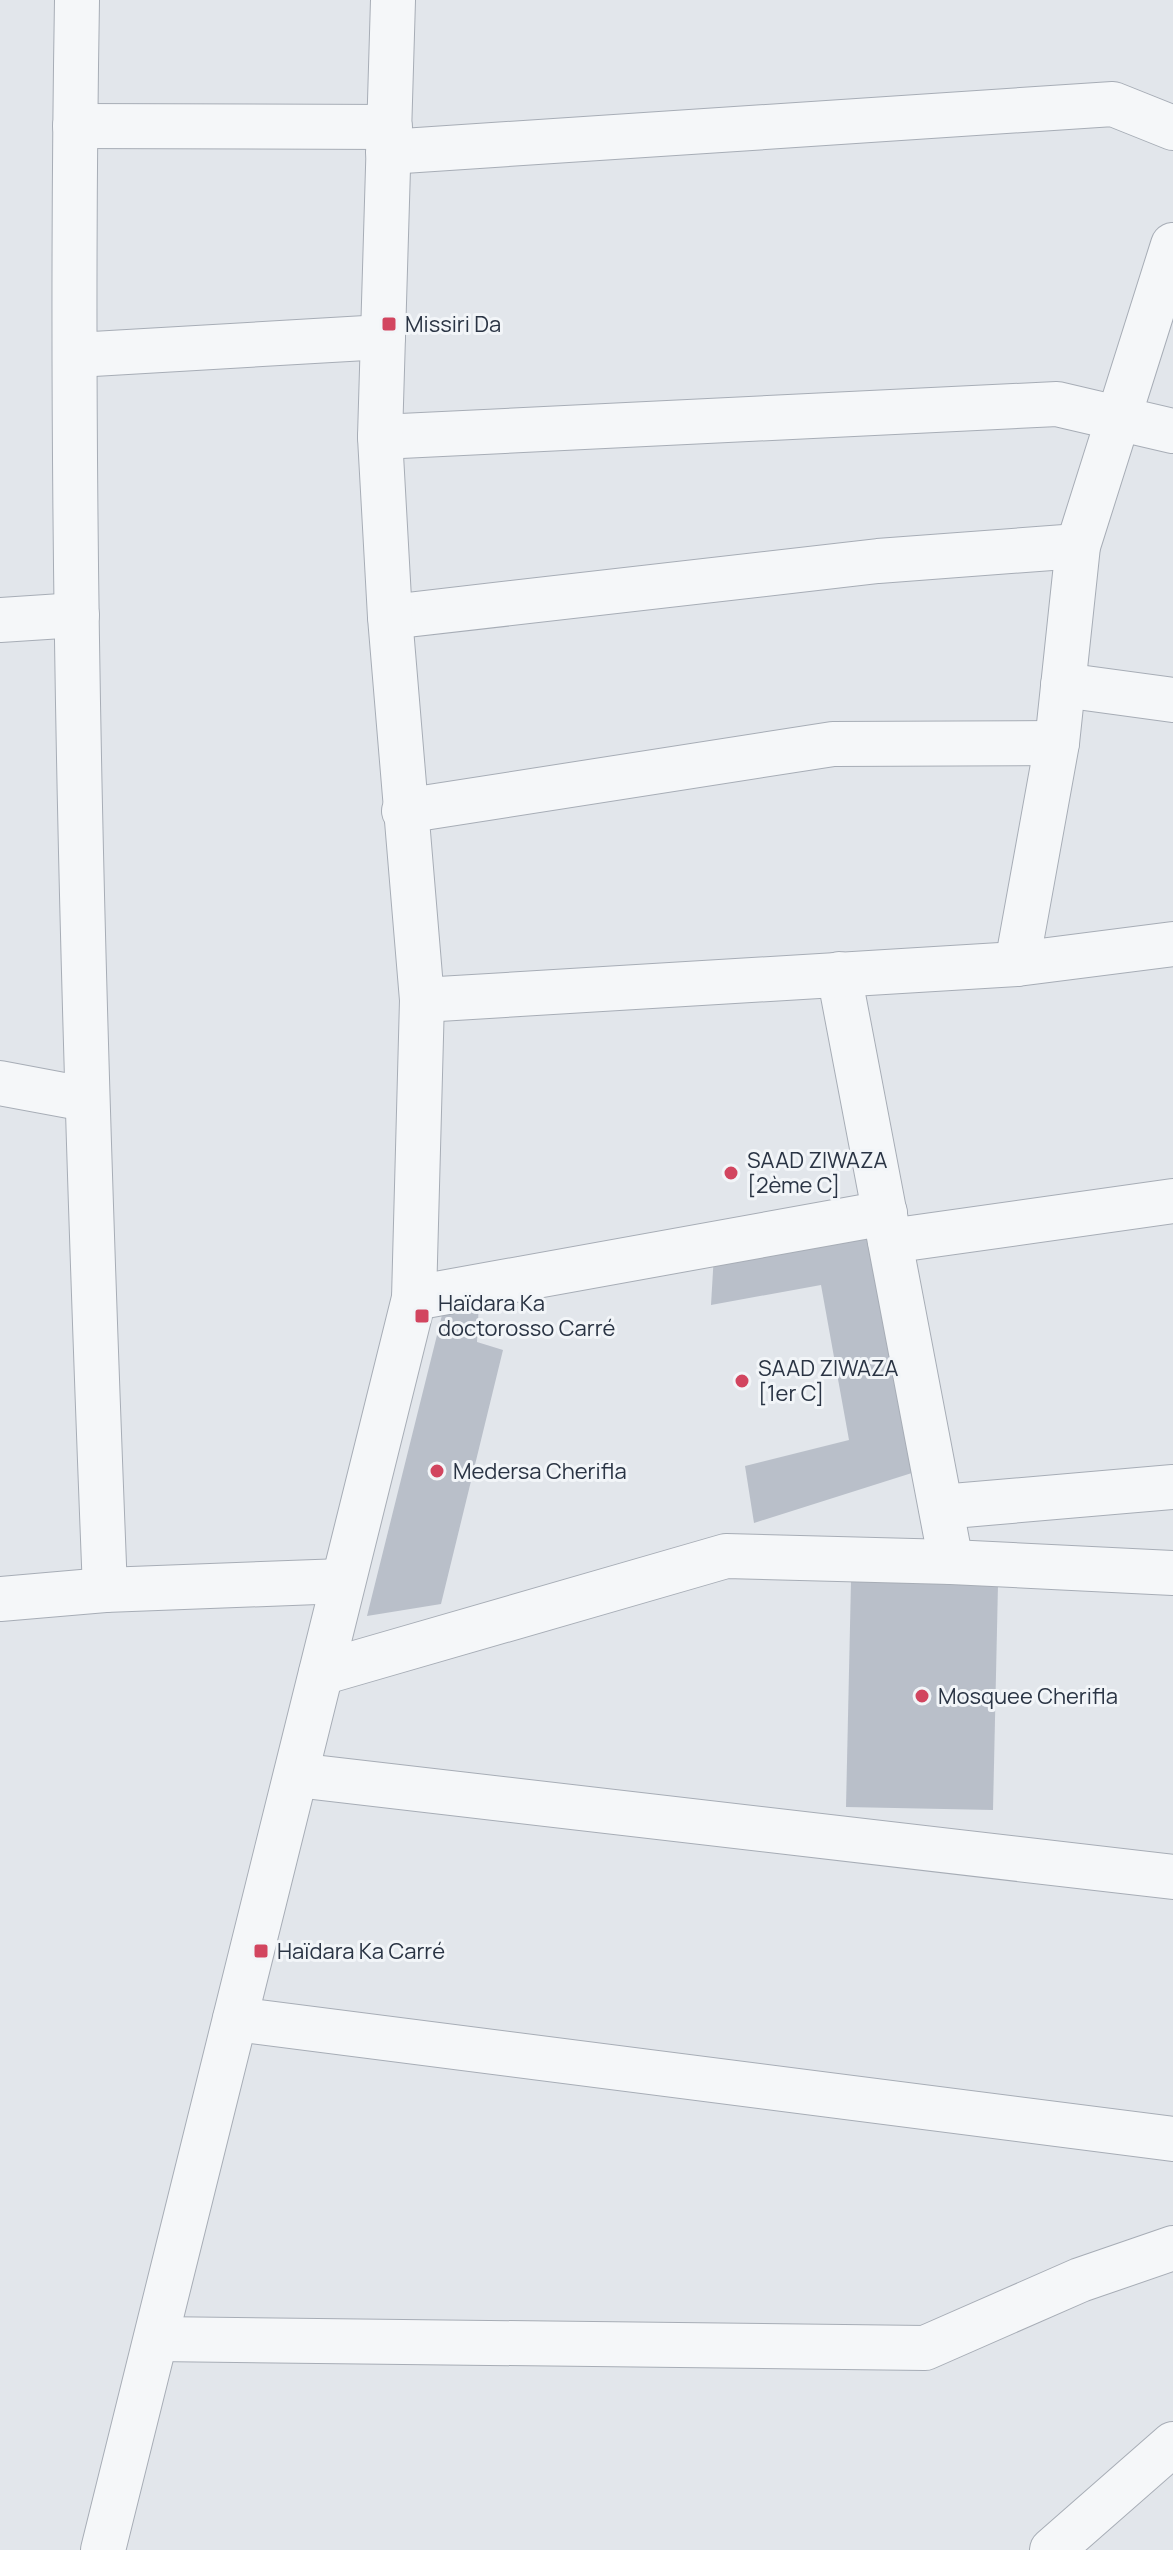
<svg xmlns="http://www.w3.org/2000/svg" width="1173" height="2550" viewBox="0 0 1173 2550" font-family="Manrope,sans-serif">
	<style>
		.building { fill: #b9bfc9 }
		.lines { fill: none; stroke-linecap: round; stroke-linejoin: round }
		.minor-casing { stroke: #a7adb6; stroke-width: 46 }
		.minor { stroke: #f5f7f9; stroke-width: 44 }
		.poi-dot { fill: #d2455f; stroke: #f2f5f8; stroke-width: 3 }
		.labels { text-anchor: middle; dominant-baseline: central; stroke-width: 6; stroke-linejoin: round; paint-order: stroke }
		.poi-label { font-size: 22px; fill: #2a3444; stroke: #f2f5f8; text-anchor: start }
	</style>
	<rect width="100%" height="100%" fill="#e2e6eb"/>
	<g class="building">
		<polygon points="865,1227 915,1472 754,1523 745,1466 849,1440 821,1285 711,1305 714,1254"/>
		<polygon points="479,1301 477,1342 503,1350 441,1604 367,1616 445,1303"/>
		<polygon points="851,1581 998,1584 993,1810 846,1807"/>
	</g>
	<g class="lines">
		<defs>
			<g id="minor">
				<path d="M77,0C68,530 84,1060 105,1590"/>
				<polyline points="75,126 390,127"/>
				<polyline points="388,152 1113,104 1173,128"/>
				<polyline points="76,355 383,337"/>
				<polyline points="380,437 1057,404 1173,431"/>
				<polyline points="390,617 878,561 1078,546"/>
				<polyline points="0,620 77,615"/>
				<polyline points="1063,685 1173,700"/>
				<polyline points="404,811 833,744 1057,743"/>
				<polyline points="1017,964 1057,743 1078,546 1173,245"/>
				<polyline points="839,974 951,1562"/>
				<polyline points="422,1000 1017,964 1173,944"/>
				<polyline points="0,1083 85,1099"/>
				<polyline points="890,1241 1173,1201"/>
				<polyline points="414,1298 885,1213"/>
				<polyline points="941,1507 1173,1487"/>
				<polyline points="0,1599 105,1590 343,1581"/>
				<polyline points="321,1673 726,1556 951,1562 1173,1573"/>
				<polyline points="296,1775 1173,1877"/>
				<polyline points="235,2019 1173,2139"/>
				<polyline points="156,2339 925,2348 1080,2280 1173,2248"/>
				<polyline points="103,2550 414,1298 422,1000 390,617 380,437 393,0"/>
				<polyline points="1052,2550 1173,2444"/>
			</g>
		</defs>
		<use href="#minor" class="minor-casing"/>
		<use href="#minor" class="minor"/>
	</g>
	<g class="poi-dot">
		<rect x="381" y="316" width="16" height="16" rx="4"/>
		<circle cx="731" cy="1173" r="8"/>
		<rect x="414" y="1308" width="16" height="16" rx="4"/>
		<circle cx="742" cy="1381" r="8"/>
		<circle cx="437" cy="1471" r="8"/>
		<circle cx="922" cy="1696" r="8"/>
		<rect x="253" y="1943" width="16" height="16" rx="4"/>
	</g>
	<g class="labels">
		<g class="poi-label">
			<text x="405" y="324">Missiri Da</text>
			<text x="747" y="1160">SAAD ZIWAZA<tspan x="747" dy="25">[2ème C]</tspan></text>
			<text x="438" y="1303">Haïdara Ka<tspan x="438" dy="25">doctorosso Carré</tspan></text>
			<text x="758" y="1368">SAAD ZIWAZA<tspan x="758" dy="25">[1er C]</tspan></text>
			<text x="453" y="1471">Medersa Cherifla</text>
			<text x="938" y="1696">Mosquee Cherifla</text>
			<text x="277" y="1951">Haïdara Ka Carré</text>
		</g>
	</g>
</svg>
